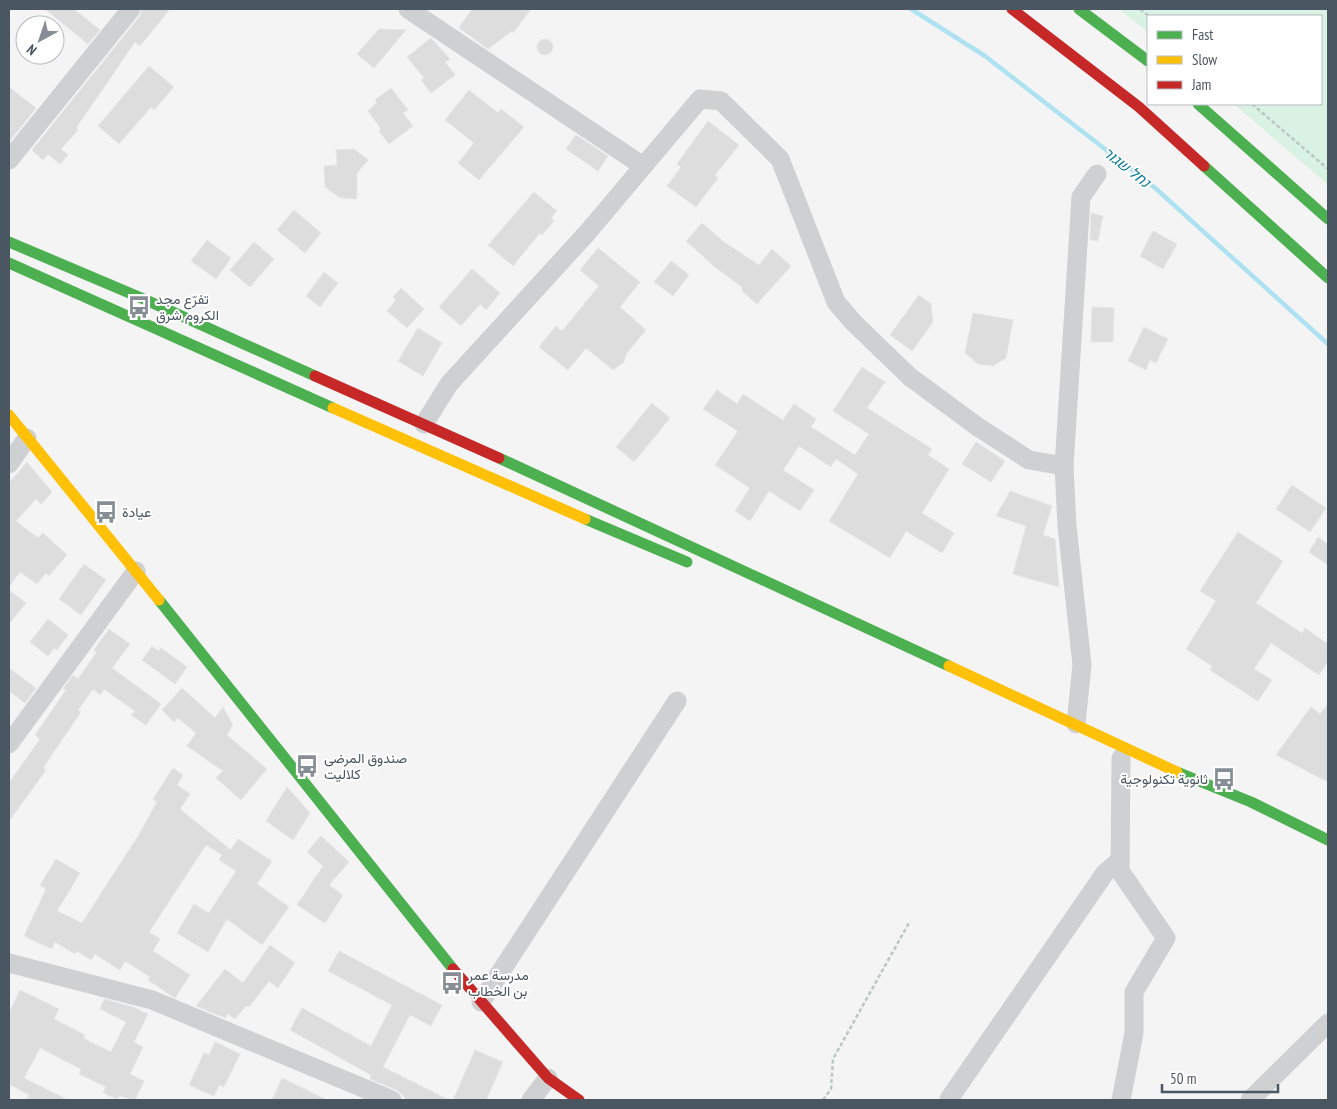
<svg xmlns="http://www.w3.org/2000/svg" width="1337" height="1109" viewBox="0 0 1337 1109" font-family="'PT Sans Narrow',Vazirmatn,Heebo,sans-serif">
	<style>
		.green { fill: #d9f2e3 }
		.lines { fill: none; stroke-linecap: round; stroke-linejoin: round }
		.stream { stroke: #aee2f0; stroke-width: 4.5 }
		.building { fill: #ddddde; stroke: #e5e6e7 }
		.path { stroke: #bcc7c4; stroke-width: 2.5; stroke-dasharray: 4 2.5; stroke-linecap: butt }
		.street { stroke: #ced0d2; stroke-width: 19 }
		.fast { stroke: #4caf50; stroke-width: 11 }
		.slow { stroke: #ffc107; stroke-width: 11 }
		.jam { stroke: #c62828; stroke-width: 11 }
		.labels { text-anchor: middle; dominant-baseline: central; stroke-width: 4; stroke-linejoin: round; paint-order: stroke }
		.poi-label { font-size: 14px; fill: #4a5661; stroke: #fff; text-anchor: start }
		.water-label { font-size: 15px; font-style: italic; fill: #0c7c9b; stroke: #fff }
	</style>
	<rect width="100%" height="100%" fill="#f4f4f4"/>
	<polygon class="green" points="1119,9 1328,9 1328,185 1234,104 1321,104 1321,16 1148,16 1148,32"/>
	<g class="lines">
		<polyline class="stream" points="911,9 985,56 1154,187 1328,344"/>
	</g>
	<g class="building">
		<polygon points="45,9 74,9 100,30 88,44"/>
		<polygon points="142,9 170,9 140,46 135,42 76,128 78,130 61,149 68,155 60,164 48,154 43,160 32,150 140,16"/>
		<polygon points="472,9 531,9 513,33 512,31 488,49 459,28"/>
		<polygon points="379,29 406,30 374,68 357,54"/>
		<polygon points="431,38 450,59 445,62 455,75 431,93 421,80 424,78 407,57"/>
		<circle cx="545" cy="47" r="8"/>
		<polygon points="149,66 174,87 154,110 151,107 119,144 98,126"/>
		<polygon points="9,87 36,108 9,142"/>
		<polygon points="391,88 408,110 403,113 413,126 389,144 379,131 381,129 368,111 377,103 375,100"/>
		<polygon points="469,90 498,113 501,109 524,127 479,180 458,163 474,143 445,120"/>
		<polygon points="708,121 739,145 715,175 718,178 696,207 667,186 681,167 677,164"/>
		<polygon points="576,135 608,156 598,171 566,149"/>
		<polygon points="354,149 368,160 357,173 357,199 340,198 325,187 324,166 337,165 336,150"/>
		<polygon points="534,192 557,211 551,218 554,221 542,235 540,233 513,266 488,245"/>
		<polygon points="294,210 321,233 305,253 277,230"/>
		<polygon points="1091,213 1103,216 1098,241 1090,240"/>
		<polygon points="702,223 724,242 759,265 772,249 791,266 757,304 742,291 742,287 715,267 686,241"/>
		<polygon points="1153,231 1177,244 1163,269 1140,256"/>
		<polygon points="207,240 231,258 216,279 191,261"/>
		<polygon points="254,242 274,259 250,287 230,270"/>
		<polygon points="598,248 640,282 620,307 646,330 626,354 624,362 613,370 586,348 568,370 539,347 556,326 562,331 599,286 580,270"/>
		<polygon points="671,261 689,275 673,296 654,282"/>
		<polygon points="472,269 500,293 486,310 480,304 461,326 439,307"/>
		<polygon points="324,272 338,283 320,307 306,296"/>
		<polygon points="401,288 424,309 407,328 387,311 396,300 393,297"/>
		<polygon points="919,295 931,304 933,322 912,351 890,335"/>
		<polygon points="1092,307 1114,308 1113,342 1091,342"/>
		<polygon points="973,313 1013,320 1006,358 993,366 978,364 965,353"/>
		<polygon points="1144,327 1168,339 1156,363 1150,360 1146,370 1128,361"/>
		<polygon points="418,328 442,343 423,376 398,361"/>
		<polygon points="862,367 885,382 867,408 932,449 928,455 949,469 922,513 954,533 942,553 906,531 890,558 829,521 858,474 836,459 831,467 799,446 783,470 814,490 800,511 769,491 750,521 735,511 750,488 715,465 738,431 703,409 717,390 737,404 743,394 783,420 794,404 816,419 811,427 855,455 869,434 833,411"/>
		<polygon points="652,403 670,418 634,462 616,447"/>
		<polygon points="976,442 1005,461 991,482 962,464"/>
		<polygon points="27,462 52,492 41,504 36,499 16,521 38,538 43,533 67,555 49,576 46,573 37,584 20,572 9,587 9,483"/>
		<polygon points="1292,485 1326,508 1310,532 1276,509"/>
		<polygon points="1010,491 1052,506 1043,535 1055,539 1059,587 1013,574 1026,526 996,516"/>
		<polygon points="1238,532 1283,561 1256,603 1302,633 1305,628 1328,644 1328,661 1319,675 1271,643 1254,669 1272,680 1258,701 1210,670 1212,666 1186,649 1216,601 1200,591"/>
		<polygon points="1318,537 1328,544 1328,565 1309,552"/>
		<polygon points="84,564 106,580 81,615 59,599"/>
		<polygon points="9,590 26,603 9,624"/>
		<polygon points="48,619 68,635 57,650 54,648 48,656 30,642"/>
		<polygon points="109,629 130,644 112,668 161,704 146,725 131,715 135,711 104,689 100,695 93,689 78,710 81,712 43,768 46,770 9,821 9,783 40,739 35,735 66,690 63,689 73,675 78,679 97,652 94,650"/>
		<polygon points="152,646 158,651 161,648 187,667 175,684 142,660"/>
		<polygon points="9,668 36,688 25,703 9,691"/>
		<polygon points="182,688 215,718 223,707 233,725 227,735 267,769 241,800 216,778 223,771 187,746 196,733 178,718 174,722 162,710"/>
		<polygon points="1328,704 1328,782 1276,755 1311,707 1320,714"/>
		<polygon points="173,768 183,775 177,785 190,794 180,809 231,850 238,839 272,861 257,884 289,907 262,945 227,919 208,952 177,933 194,904 209,913 236,871 219,860 222,855 206,845 149,932 160,939 153,951 190,975 175,998 148,980 150,977 125,961 120,970 95,954 91,960 77,951 75,954 55,942 52,949 24,936 46,889 40,885 56,859 80,873 57,911 82,923 138,836 157,802 153,799"/>
		<polygon points="287,787 310,813 293,840 266,821"/>
		<polygon points="321,836 349,862 329,885 343,895 325,923 297,905 323,866 307,852"/>
		<polygon points="270,945 295,963 278,988 269,981 249,1007 246,1006 235,1019 228,1014 225,1018 196,1006 225,969 243,983"/>
		<polygon points="339,951 442,1005 431,1026 410,1015 383,1067 449,1100 407,1100 397,1090 370,1079 371,1075 290,1030 302,1008 371,1046 392,1005 328,971"/>
		<polygon points="20,990 59,1009 54,1019 85,1035 83,1038 111,1052 126,1022 100,1009 104,999 133,1007 148,1014 134,1042 143,1047 130,1074 144,1081 135,1100 119,1096 117,1099 103,1093 106,1087 79,1074 81,1069 40,1048 24,1078 68,1100 27,1100 29,1095 9,1084 9,1013"/>
		<polygon points="215,1042 240,1054 224,1087 219,1085 214,1096 189,1085 204,1053 209,1055"/>
		<polygon points="475,1050 503,1062 486,1100 453,1100"/>
		<polygon points="282,1078 327,1100 272,1100"/>
	</g>
	<g class="lines">
		<g class="path">
			<polyline points="1140,9 1149,16"/>
			<polyline points="1252,104 1328,169"/>
			<polyline points="823,1100 831,1089 833,1059 910,921"/>
		</g>
		<g class="street">
			<polyline points="408,9 643,166"/>
			<polyline points="9,160 131,9"/>
			<polyline points="424,424 449,384 587,233 700,99 721,101 780,159 836,302 853,322 910,377 978,427 1029,460 1064,466"/>
			<polyline points="9,464 27,438"/>
			<polyline points="1076,724 1082,665 1067,526 1064,466 1081,197 1097,174"/>
			<polyline points="9,744 136,571"/>
			<polyline points="1121,758 1120,871 1166,938 1134,992 1134,1033 1121,1100"/>
			<polyline points="9,963 152,1000 392,1100"/>
			<polyline points="481,1002 677,701"/>
			<polyline points="949,1099 1105,873 1120,860"/>
			<polyline points="531,1100 548,1078"/>
			<polyline points="1250,1100 1328,1023"/>
		</g>
		<g class="fast">
			<polyline points="1079,9 1148,61"/>
			<polyline points="1198,104 1328,219"/>
			<polyline points="1204,166 1328,278"/>
			<polyline points="9,242 146,300 315,376"/>
			<polyline points="9,263 333,408"/>
			<polyline points="499,458 949,666"/>
			<polyline points="585,519 687,562"/>
			<polyline points="159,600 453,969"/>
			<polyline points="1177,772 1251,802 1328,840"/>
		</g>
		<g class="slow">
			<polyline points="333,408 585,519"/>
			<polyline points="9,415 159,600"/>
			<polyline points="949,666 1177,772"/>
		</g>
		<g class="jam">
			<polyline points="1012,9 1139,107 1204,166"/>
			<polyline points="315,376 499,458"/>
			<polyline points="453,969 548,1078 579,1100"/>
		</g>
	</g>
	<defs>
		<symbol id="bus-bare" viewBox="-9 -9 18 18"><path d="M-5-6H5V4H4V6H2V4H-2V6H-4V4H-5ZM-3.5-4V0h7V-4ZM-3.5 1.2v1.5H-2V1.2ZM2 1.2v1.5H3.5V1.2Z" fill="#868d94" stroke="#fff" stroke-width="2.5" paint-order="stroke"/></symbol>
	</defs>
	<g fill-rule="evenodd">
		<use href="#bus-bare" x="123" y="291" width="32" height="32"/>
		<use href="#bus-bare" x="90" y="496" width="32" height="32"/>
		<use href="#bus-bare" x="291" y="750" width="32" height="32"/>
		<use href="#bus-bare" x="1208" y="763" width="32" height="32"/>
		<use href="#bus-bare" x="436" y="967" width="32" height="32"/>
	</g>
	<g class="labels">
		<g class="poi-label">
			<text x="156" y="299">تفرّع مجد<tspan x="156" dy="16">الكروم شرق</tspan></text>
			<text x="122" y="512">عيادة</text>
			<text x="324" y="758">صندوق المرضى<tspan x="324" dy="16">كلاليت</tspan></text>
			<text x="1208" y="779" text-anchor="end">ثانوية تكنولوجية</text>
			<text x="468" y="975">مدرسة عمر<tspan x="468" dy="16">بن الخطاب</tspan></text>
		</g>
		<g class="water-label">
			<text transform="translate(1127 167) rotate(38)">נחל שגור</text>
		</g>
	</g>
	<rect width="1337" height="1109" fill="none" stroke="#4a5661" stroke-width="20"/>
	<rect x="1147" y="15" width="175" height="90" fill="#ffffff" stroke="#b7bbc0"/>
	<rect x="1157" y="31" width="25" height="8" fill="#4caf50" stroke="#b7bbc0"/>
	<text x="1192" y="40" font-size="15" fill="#4a5661">Fast</text>
	<rect x="1157" y="56" width="25" height="8" fill="#ffc107" stroke="#b7bbc0"/>
	<text x="1192" y="65" font-size="15" fill="#4a5661">Slow</text>
	<rect x="1157" y="81" width="25" height="8" fill="#c62828" stroke="#b7bbc0"/>
	<text x="1192" y="90" font-size="15" fill="#4a5661">Jam</text>
	<g transform="translate(40 40) rotate(220)"><circle r="24" fill="#ffffff" stroke="#b7bbc0"/>
	<path d="M0-4L9 19L0 12L-9 19Z" fill="#868d94"/>
	<text y="-8" font-size="14" font-weight="bold" text-anchor="middle" fill="#4a5661">N</text>
	</g>
	<path d="M1162 1084v8h116v-8" fill="none" stroke="#4a5661" stroke-width="2.5"/>
	<text x="1170" y="1084" font-size="15" fill="#4a5661" stroke="#ffffff" stroke-width="4" paint-order="stroke">50 m</text>
</svg>
